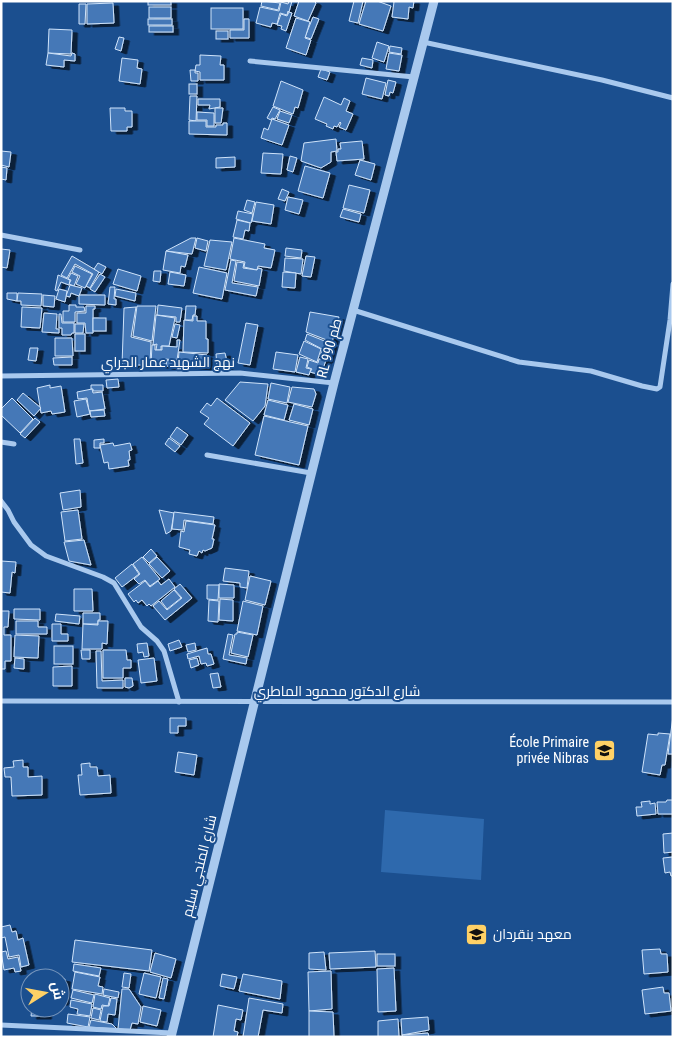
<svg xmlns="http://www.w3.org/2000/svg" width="674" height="1038" viewBox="0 0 674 1038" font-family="'Roboto Condensed',Cairo,sans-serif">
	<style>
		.garden { fill: #2e69ad }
		.building { fill: #4478b7; stroke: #cfe3fa; filter: url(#shadow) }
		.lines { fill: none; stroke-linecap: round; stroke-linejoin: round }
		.minor { stroke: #a9c9ee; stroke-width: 5 }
		.tertiary { stroke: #a9c9ee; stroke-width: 9 }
		.labels { text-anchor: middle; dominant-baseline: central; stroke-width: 4; stroke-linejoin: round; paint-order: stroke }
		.street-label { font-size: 14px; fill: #fff; stroke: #1b4f8f }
		.poi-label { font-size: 14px; fill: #fff; stroke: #1b4f8f; text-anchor: end }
	</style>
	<defs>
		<filter id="shadow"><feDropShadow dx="5.5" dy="3" stdDeviation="0" flood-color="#0009"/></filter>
	</defs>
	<rect width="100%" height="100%" fill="#1b4f8f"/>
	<polygon class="garden" points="385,810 484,819 481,880 381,872"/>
	<g class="building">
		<rect x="148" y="1" width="23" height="4"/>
		<polygon points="262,1 280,3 278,10 261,6"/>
		<polygon points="289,1 292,1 289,12 288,11 287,15 280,13 277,24 272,23 271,27 256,23 260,7 279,11 281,2 288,4"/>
		<polygon points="299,1 314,1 316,3 308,21 294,16"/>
		<polygon points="354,1 363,1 358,23 349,21"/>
		<polygon points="366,1 377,1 391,6 383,31 359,24"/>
		<polygon points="391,1 414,1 413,8 409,7 408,19 392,17 394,2"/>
		<polygon points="113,3 114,23 87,24 87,4"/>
		<polygon points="79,4 86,4 85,24 79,24"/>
		<rect x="149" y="7" width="22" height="11"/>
		<rect x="211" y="8" width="32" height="21"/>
		<polygon points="289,12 292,13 286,31 281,29 282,26 277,25 281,14 287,16"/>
		<polygon points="313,17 319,19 311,39 305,37"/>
		<polygon points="296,18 310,22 305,38 311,40 306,55 286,48"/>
		<rect x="148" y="19" width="24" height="6"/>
		<polygon points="244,19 249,19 249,38 230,38 230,30 244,30"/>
		<rect x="149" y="26" width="24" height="6"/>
		<polygon points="49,29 72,30 71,54 48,53"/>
		<rect x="216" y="31" width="12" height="8"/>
		<polygon points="119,37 124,38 121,51 115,49"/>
		<polygon points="377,42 389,46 384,62 372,58"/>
		<polygon points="390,46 402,48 401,54 389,52"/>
		<polygon points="48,53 71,56 72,53 75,54 75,61 64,60 64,67 46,65"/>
		<polygon points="389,53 402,55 399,71 386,69"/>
		<polygon points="200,55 221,56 220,65 224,65 224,80 200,80 200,72 195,71 196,65 200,65"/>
		<polygon points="122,58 138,60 137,68 142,69 140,84 119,81"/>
		<polygon points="362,58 373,60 372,68 360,65"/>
		<polygon points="321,69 330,72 327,80 318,77"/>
		<polygon points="190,70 195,70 195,73 198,73 198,81 191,81"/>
		<polygon points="366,78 386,83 382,99 362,94"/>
		<polygon points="388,80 396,82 393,93 390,92 389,96 385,95"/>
		<polygon points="281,81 303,90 298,108 295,107 293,114 273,106"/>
		<rect x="189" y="84" width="8" height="10"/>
		<polygon points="190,96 197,96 196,121 189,120"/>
		<polygon points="324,97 341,105 344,98 350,101 346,111 353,114 346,130 339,127 341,123 340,122 337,127 334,126 333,129 326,126 327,124 315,119"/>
		<polygon points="198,99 220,99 220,107 209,109 210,105 198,105"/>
		<polygon points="273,107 280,110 275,119 272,118 271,120 267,118"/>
		<polygon points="110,108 125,108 125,111 132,111 132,127 127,127 127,131 111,131"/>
		<polygon points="215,108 223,108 221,123 215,123"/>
		<polygon points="280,111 292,115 289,123 277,119"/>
		<polygon points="197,112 214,113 214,126 207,126 207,120 197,120"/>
		<polygon points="272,119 289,125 282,145 261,138 264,128 268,130"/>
		<polygon points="189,121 206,121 206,127 216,127 216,125 223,125 223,123 227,123 227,135 189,134"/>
		<polygon points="336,139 337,151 331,152 331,162 321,168 301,161 304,143"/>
		<polygon points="362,141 364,159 337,161 336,152 338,152 338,149 341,149 340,143"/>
		<polygon points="1,151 11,152 9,167 1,165"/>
		<polygon points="263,153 283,154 281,174 261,173"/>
		<polygon points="290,156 297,158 293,172 287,170"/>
		<polygon points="235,157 235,167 216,168 216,158"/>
		<polygon points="360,160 375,164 371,180 355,175"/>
		<polygon points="305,166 330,173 323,198 298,191"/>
		<polygon points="1,167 7,168 6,180 1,179"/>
		<polygon points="349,185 370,190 364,213 343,208"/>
		<polygon points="282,189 289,192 285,201 278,199"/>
		<polygon points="288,197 303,200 299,214 285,210"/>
		<polygon points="247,200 255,202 252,213 244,210"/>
		<polygon points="256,202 274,205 271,224 252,221"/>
		<polygon points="343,209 361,214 359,222 340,217"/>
		<polygon points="238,211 253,214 251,223 236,219"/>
		<polygon points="237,220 250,223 249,231 245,230 243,239 233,237"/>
		<polygon points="191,238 196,238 192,254 166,251"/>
		<polygon points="197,238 208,241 206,251 195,248"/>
		<polygon points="234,238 265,244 264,248 275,250 271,268 258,266 257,270 244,267 245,262 230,259"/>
		<polygon points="210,240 232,242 226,270 204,266"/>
		<polygon points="286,248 302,250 301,258 285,256"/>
		<polygon points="1,249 10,250 7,268 1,267"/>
		<polygon points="166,251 188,255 185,267 181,266 180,273 163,270"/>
		<polygon points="72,256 99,272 90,288 86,286 93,274 75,264 67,278 61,275"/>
		<polygon points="306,256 315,257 311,277 302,276"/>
		<polygon points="285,258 303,259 301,274 284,271"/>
		<polygon points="231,260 236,261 232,283 258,287 256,296 225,290"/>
		<polygon points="237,262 244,263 243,268 257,270 258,268 262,269 259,286 234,281"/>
		<polygon points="98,263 106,267 102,274 94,269"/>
		<polygon points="75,266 92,274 85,288 76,284 80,276 72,272"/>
		<polygon points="199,267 227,273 222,299 193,293"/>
		<polygon points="118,269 141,276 137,291 113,284"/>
		<polygon points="154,271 161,271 160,282 153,281"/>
		<polygon points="170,272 186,275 184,286 168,284"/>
		<polygon points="283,272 296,273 295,288 282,287"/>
		<polygon points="71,273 78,276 74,286 69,284 71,280 68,279"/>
		<polygon points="100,274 105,277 95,292 90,289"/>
		<polygon points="58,275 70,280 69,285 61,282 57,291 55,290"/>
		<polygon points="70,285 82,288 79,296 71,293 70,297 66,296"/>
		<polygon points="110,287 115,287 114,299 116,299 116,305 108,304"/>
		<polygon points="59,289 67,291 65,302 56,299"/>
		<polygon points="116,289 136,293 135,301 115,296"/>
		<polygon points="7,293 17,293 17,301 7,299"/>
		<polygon points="18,293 42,294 41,306 21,305 21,301 17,301"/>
		<polygon points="43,295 55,296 54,307 43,306"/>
		<polygon points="79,295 105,295 105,305 79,304"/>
		<polygon points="69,305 76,305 76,307 84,307 85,311 75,312 75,322 63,322 63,311 69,311"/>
		<polygon points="158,305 182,308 180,322 176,322 176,317 157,315"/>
		<polygon points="86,306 95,306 95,309 93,309 93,333 86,333 85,323 77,323 77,313 86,313"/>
		<polygon points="137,306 156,306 152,341 133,336"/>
		<polygon points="186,306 196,306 195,315 193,315 192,320 185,320"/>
		<polygon points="22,307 42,308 40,328 21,327"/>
		<polygon points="136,307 131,337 151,342 150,365 122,365 124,308"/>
		<polygon points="310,312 339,317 332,342 306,332"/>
		<polygon points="44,313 57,314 56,329 59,329 59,333 42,332"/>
		<polygon points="59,314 61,314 62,323 74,323 74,333 72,333 71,335 62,335 62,328 59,328"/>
		<polygon points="156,315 175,318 169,346 161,346 161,350 156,350 157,344 153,345"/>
		<polygon points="193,316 197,316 197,321 206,321 206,339 208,339 208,353 183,352 184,320 193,321"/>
		<rect x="93" y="318" width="13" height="13"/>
		<polygon points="246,323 258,325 250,365 238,363"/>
		<polygon points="75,324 84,324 83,333 75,333"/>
		<polygon points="175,324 180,325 177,338 172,337"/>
		<rect x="75" y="334" width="10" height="17"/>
		<polygon points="307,334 332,344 327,360 320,357 322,349 305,340"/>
		<polygon points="55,338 72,338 73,356 55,356"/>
		<polygon points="177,340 180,340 177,360 165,359 165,365 151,365 152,345 155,345 155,350 162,350 162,346 177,347"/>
		<polygon points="304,341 321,349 317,362 299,354"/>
		<polygon points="30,348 38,348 36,361 28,360"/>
		<polygon points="179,352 207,355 206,367 178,364"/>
		<polygon points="276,352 298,355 295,372 273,369"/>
		<polygon points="225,353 228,366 217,367 216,354"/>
		<polygon points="72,357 72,365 54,365 53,358"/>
		<polygon points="300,357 308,359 306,368 311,369 309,375 296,372"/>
		<polygon points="319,359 326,360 321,375 310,372 312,369 307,367 309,360 318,363"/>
		<polygon points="167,360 178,361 177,367 166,366"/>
		<polygon points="118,379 119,387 107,388 106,380"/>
		<polygon points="240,382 268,384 265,406 253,421 225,400"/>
		<polygon points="271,383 290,387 287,403 268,399"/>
		<polygon points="50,385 50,388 61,386 65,412 52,414 51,411 41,413 37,388"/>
		<polygon points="91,385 103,385 103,391 93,391 93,389 91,389"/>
		<polygon points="292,387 314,389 316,394 312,407 288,402"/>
		<polygon points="92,389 93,393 102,392 105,409 89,411 87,398 78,399 77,392"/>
		<polygon points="23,393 41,408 34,416 17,400"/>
		<polygon points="12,398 33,419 20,433 1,415 1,409"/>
		<polygon points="217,398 250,423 233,446 204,424 209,418 200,412 207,403 211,406"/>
		<polygon points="86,399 90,414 77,417 74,401"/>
		<polygon points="268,400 288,405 284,420 264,415"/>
		<polygon points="294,404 313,409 309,425 289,420"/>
		<polygon points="104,410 105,416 91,417 90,411"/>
		<polygon points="264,416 308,426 299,465 255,455"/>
		<polygon points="35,418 40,422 25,438 20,434"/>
		<polygon points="177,427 188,435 181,445 170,437"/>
		<polygon points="169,438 180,446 175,452 165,444"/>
		<polygon points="74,439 80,439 83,463 76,464"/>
		<polygon points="104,439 104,443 100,443 100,448 94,448 94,440"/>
		<polygon points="113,443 114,446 130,443 132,450 129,451 130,460 128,460 129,466 109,469 108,462 104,463 100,445"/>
		<polygon points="80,490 81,507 63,510 60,493"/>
		<polygon points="78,510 82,539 65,541 61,512"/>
		<polygon points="159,510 174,513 171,531 166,534"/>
		<polygon points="174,512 214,517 213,524 184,520 183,530 172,529"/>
		<polygon points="186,521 215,525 212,539 214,539 212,548 205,551 203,550 202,553 199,551 197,556 189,554 190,550 179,547 181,531 184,532"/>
		<polygon points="84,540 91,565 69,561 64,542"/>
		<polygon points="151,549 157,556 149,563 143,557"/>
		<polygon points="142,557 160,579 150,586 145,580 139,584 134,579 140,574 133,564"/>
		<polygon points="157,557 170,571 162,578 149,564"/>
		<polygon points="1,561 16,562 15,573 12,572 10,593 1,592"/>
		<polygon points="132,564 139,574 122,587 115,578"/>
		<polygon points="225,568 249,571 247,588 240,587 240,583 223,581"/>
		<polygon points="250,576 271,581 265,605 245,600"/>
		<polygon points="169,579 175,587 151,606 149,604 147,606 142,600 138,603 136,600 134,602 128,594 145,581 150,587 158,581 161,585"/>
		<polygon points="180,584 192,598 165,620 153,606 159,601 167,610 182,598 174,589"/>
		<polygon points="219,584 234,585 234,598 219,598"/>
		<polygon points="207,585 219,585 218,600 207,599"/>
		<polygon points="74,589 92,589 93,611 74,611"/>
		<polygon points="174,590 181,598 167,609 161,601"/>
		<polygon points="220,599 233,600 233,621 219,620"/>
		<polygon points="209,600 219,601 218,622 208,621"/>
		<polygon points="243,601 263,606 257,635 237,631"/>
		<polygon points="14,609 40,609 40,620 14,619"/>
		<polygon points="1,611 9,611 8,627 4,627 4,635 11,635 11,661 5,661 5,669 1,669"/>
		<polygon points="83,613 100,613 100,620 98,620 98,624 83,624"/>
		<polygon points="56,614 80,616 79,624 55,621"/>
		<polygon points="16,621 38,621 38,627 47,627 47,634 16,634"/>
		<polygon points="98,621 108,621 107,644 102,643 102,649 82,649 83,624 98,625"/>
		<polygon points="52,624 61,624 61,634 68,634 68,641 52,641"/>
		<polygon points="237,632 253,635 248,657 231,653 235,634 237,634"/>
		<polygon points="228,634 233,635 229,655 247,658 246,664 223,659"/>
		<polygon points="15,635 39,636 38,658 14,657"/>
		<polygon points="179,640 182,647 170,651 168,644"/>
		<polygon points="147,643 149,656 144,657 143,652 138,653 137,644"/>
		<polygon points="195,643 196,650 188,652 186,645"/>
		<rect x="54" y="646" width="19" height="18"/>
		<polygon points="207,648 208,654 211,654 214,664 207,666 206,663 201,664 199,656 188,659 187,654"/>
		<polygon points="81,650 90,650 90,659 82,659"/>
		<polygon points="103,650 126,650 127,660 131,660 131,668 123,668 123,678 103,678"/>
		<polygon points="96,651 101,651 102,681 123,680 123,688 97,688"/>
		<polygon points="15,658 24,659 24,669 14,668"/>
		<polygon points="154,658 157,681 141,683 138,660"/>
		<polygon points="197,658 199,665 191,668 189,660"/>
		<polygon points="72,666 72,686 53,686 53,667"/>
		<polygon points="218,673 221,687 213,688 210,674"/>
		<polygon points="125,678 132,678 133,686 129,688 125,687"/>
		<polygon points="673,716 673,754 668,754"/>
		<polygon points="170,718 186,718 186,726 178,726 178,733 170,733"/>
		<polygon points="658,733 670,734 665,765 662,765 660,775 642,772 648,734 658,735"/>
		<polygon points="178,752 197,755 194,775 175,772"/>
		<polygon points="23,760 23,767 28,767 28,777 42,776 42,795 12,796 11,777 5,777 4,768 14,767 13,761"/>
		<polygon points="90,763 90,767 97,767 98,776 110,775 111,793 80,795 78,775 82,775 81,764"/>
		<polygon points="667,800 673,800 673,814 658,814 657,802 666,802"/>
		<polygon points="650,801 650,804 655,803 656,814 637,816 636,807 642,807 641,802"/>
		<polygon points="673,833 673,852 664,853 663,834"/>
		<polygon points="673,857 673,876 671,876 670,872 665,873 663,858"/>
		<polygon points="10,925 12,932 16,931 18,940 23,938 29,965 21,967 19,955 9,957 5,937 1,938 1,927"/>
		<polygon points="75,940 152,950 149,971 72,962"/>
		<polygon points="660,949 661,954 667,954 668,972 644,974 642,950"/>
		<polygon points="6,951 8,959 18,957 21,971 15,972 14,968 4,970 1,952"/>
		<polygon points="375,951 376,967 330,969 329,953"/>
		<polygon points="324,952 326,970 309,969 309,953"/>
		<polygon points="155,953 176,959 171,978 150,972"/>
		<rect x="377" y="954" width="18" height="12"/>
		<polygon points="74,964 101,968 99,976 73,971"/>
		<polygon points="394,968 396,1011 378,1012 377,969"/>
		<polygon points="331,971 332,1009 309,1011 308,972"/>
		<polygon points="75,972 100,977 98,986 103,987 102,994 72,989"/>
		<polygon points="124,973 131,974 129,988 122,987"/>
		<polygon points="144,973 161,977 156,998 139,994"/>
		<polygon points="222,974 237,977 234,989 220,986"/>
		<polygon points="243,974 282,981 280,999 239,991"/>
		<polygon points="60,978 65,979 63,1002 60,1002"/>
		<polygon points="163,978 168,979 164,999 159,998"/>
		<polygon points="663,987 664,993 669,993 671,1011 645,1014 642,990"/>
		<polygon points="104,989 119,992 118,998 103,995"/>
		<polygon points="122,989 129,989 141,1007 138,1024 132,1023 130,1030 118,1029"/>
		<polygon points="73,990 94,995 92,1003 71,998"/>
		<polygon points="95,994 110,998 108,1006 102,1005 101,1009 93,1007"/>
		<polygon points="111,998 117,999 115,1015 108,1014 107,1022 100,1021 103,1006 109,1006"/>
		<polygon points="249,998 283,1004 282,1013 263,1010 258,1037 243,1037"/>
		<polygon points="71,1000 92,1004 90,1016 77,1014 78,1009 70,1007"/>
		<polygon points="218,1005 243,1010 241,1020 236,1019 234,1031 238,1032 237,1037 213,1037"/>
		<polygon points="143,1006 161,1010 157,1026 140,1022"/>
		<polygon points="32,1008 54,1008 54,1009 46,1009 46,1016 31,1016"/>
		<polygon points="93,1008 101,1010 99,1020 91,1018"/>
		<polygon points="309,1011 333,1012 334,1037 309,1037"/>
		<polygon points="68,1014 90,1017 88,1027 67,1023"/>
		<polygon points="428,1017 429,1030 402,1035 401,1019"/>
		<polygon points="398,1019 399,1037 378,1037 378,1021"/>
		<polygon points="91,1020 112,1024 117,1029 89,1027"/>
		<polygon points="428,1033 429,1037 403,1037 402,1035"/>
	</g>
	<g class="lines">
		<g class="minor">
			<polyline points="423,42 602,80 673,98"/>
			<polyline points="250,61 414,77"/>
			<polyline points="1,235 80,250"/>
			<polyline points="353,310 519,362 591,371 642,386 657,389 660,387 670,320 673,284"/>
			<polyline points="1,376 240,373 334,383"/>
			<polyline points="1,442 14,444"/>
			<polyline points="207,455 311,473"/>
			<polyline points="1,501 8,510 14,522 31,545 46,556 103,577 114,583 141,627 157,641 164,651 179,702"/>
			<polyline points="1,701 673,702"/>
			<polyline points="1,1025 172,1033"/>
		</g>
		<polyline class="tertiary" points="171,1037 334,383 434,1"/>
	</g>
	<defs>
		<symbol id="school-square" viewBox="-11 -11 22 22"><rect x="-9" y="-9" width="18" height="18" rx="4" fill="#ffd166" stroke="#1b4f8f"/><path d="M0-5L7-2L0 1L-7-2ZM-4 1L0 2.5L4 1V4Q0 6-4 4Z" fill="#111"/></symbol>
	</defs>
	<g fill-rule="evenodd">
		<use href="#school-square" x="592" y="738" width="25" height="25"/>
		<use href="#school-square" x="464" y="922" width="25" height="25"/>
	</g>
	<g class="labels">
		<g class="street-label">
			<text transform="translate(329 348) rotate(-75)">RL طم 990</text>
			<text x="168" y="362">نهج الشهيد عمار الجراي</text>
			<text x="337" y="691">شارع الدكتور محمود الماطري</text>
			<text transform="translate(199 866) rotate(-76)">شارع المنجي سليم</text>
		</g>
		<g class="poi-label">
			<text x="589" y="742">École Primaire<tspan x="589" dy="16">privée Nibras</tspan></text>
			<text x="493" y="934" text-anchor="start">معهد بنقردان</text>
		</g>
	</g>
	<rect width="674" height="1038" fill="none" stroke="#ffffff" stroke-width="5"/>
	<g transform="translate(45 993) rotate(79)"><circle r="24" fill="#1b4f8f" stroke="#7695bc"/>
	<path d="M0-4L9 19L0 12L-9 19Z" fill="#ffd166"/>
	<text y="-8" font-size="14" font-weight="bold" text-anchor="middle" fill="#ffffff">ش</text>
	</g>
</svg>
